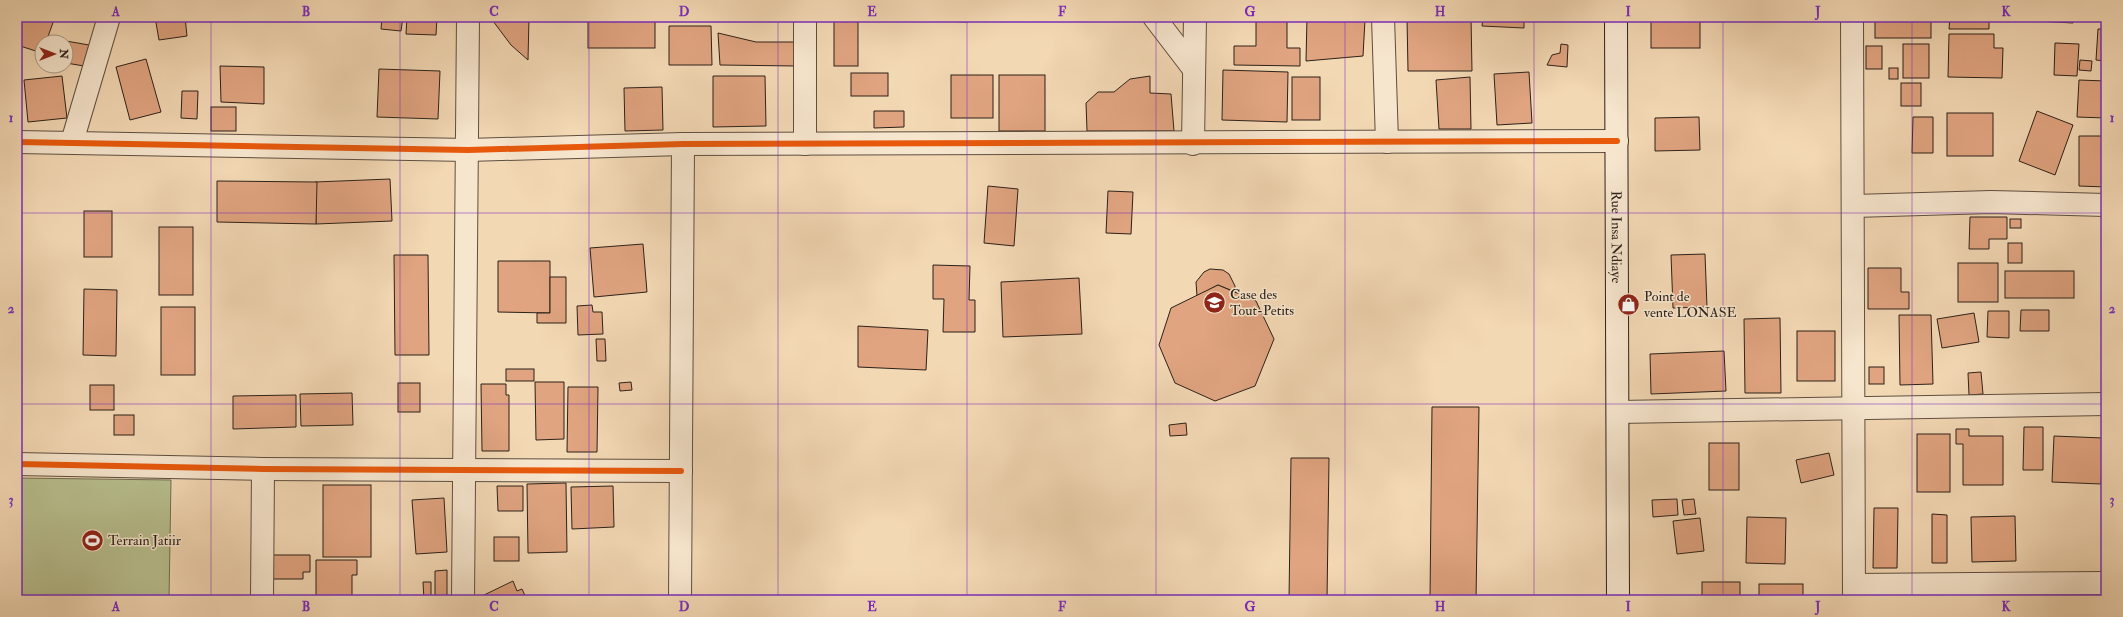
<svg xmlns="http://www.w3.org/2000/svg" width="2123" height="617" viewBox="0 0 2123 617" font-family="'IM FELL Double Pica',serif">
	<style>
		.green { fill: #b8bf8f; stroke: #727054 }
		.building { fill: #e0a480; stroke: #2c2119 }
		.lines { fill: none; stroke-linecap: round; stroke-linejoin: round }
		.minor-casing { stroke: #5e4f40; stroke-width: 24 }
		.secondary-casing { stroke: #2c2119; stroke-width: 24 }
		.minor { stroke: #f7e6ce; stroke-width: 22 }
		.secondary { stroke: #f7e6ce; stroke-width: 22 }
		.cycleway-casing { stroke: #f7e6ce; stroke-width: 8 }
		.cycleway { stroke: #e8590c; stroke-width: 6 }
		.grid { fill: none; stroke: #7b2cbf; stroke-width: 1; stroke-opacity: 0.55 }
		.labels { text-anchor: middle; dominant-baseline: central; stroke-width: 3; stroke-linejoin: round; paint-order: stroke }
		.street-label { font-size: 14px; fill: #2c2119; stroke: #f7e6ce }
		.poi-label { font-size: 14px; fill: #2c2119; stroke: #f7e6ce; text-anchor: start }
		.neatline { fill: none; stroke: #7b2cbf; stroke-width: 1.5 }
		.grid-label { font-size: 13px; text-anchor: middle; font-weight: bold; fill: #7b2cbf }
	</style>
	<rect width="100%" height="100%" fill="#f3d8b4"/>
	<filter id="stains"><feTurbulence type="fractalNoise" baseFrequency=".005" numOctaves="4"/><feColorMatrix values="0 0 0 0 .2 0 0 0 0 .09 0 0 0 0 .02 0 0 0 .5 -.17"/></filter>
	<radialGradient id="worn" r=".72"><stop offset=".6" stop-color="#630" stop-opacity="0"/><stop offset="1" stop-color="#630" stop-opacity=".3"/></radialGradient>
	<polygon class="green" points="17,478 171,480 169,600 17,600"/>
	<g class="building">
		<polygon points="17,17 55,17 46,42 42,42 42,53 17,45"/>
		<polygon points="155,17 185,17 187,36 159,40"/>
		<polygon points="382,17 403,17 401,31 381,29"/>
		<polygon points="407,17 437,17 436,35 406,34"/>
		<polygon points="492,17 529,17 528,60 511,45 493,21"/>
		<rect x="588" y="17" width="67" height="31"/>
		<rect x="834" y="17" width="24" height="49"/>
		<polygon points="916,17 967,17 967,22 916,20"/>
		<polygon points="1256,17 1287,17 1287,48 1300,48 1300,66 1234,65 1234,46 1256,46"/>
		<polygon points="1307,17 1344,17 1344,20 1365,20 1363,56 1306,61"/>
		<polygon points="1407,17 1471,17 1472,71 1408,71"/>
		<polygon points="1483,17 1524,17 1524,28 1482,26"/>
		<rect x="1651" y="17" width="49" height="31"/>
		<rect x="1875" y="17" width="56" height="21"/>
		<polygon points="1950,17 1989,17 1989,29 1949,29"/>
		<rect x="2014" y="17" width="21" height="3"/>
		<polygon points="2038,17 2073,17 2073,23 2038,21"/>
		<polygon points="669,26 711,26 712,65 669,65"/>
		<polygon points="2098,29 2106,29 2106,61 2096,60"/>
		<polygon points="718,33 756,42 796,42 796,66 720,65"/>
		<polygon points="1949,34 1994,34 1994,48 2003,48 2002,78 1948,77"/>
		<polygon points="49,38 89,45 84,66 66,63 66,42 48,42"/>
		<polygon points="2055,43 2079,44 2077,76 2054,75"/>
		<polygon points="1561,44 1568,45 1567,67 1547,65 1552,55 1560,53"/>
		<rect x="1903" y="44" width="26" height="34"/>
		<rect x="1866" y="46" width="16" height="23"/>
		<polygon points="146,59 161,112 130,120 116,67"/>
		<polygon points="2080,60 2092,61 2091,71 2079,70"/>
		<polygon points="220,66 264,67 264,104 221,102"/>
		<rect x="1889" y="68" width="9" height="11"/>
		<polygon points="379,69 440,71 438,119 377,117"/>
		<polygon points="1223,70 1288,72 1287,122 1222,120"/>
		<polygon points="1529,72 1532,123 1497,125 1494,74"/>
		<rect x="851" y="73" width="37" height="23"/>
		<rect x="951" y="75" width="42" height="43"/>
		<rect x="999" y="75" width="46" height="56"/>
		<polygon points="62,76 67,118 28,122 24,80"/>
		<polygon points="713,76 765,76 766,126 713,127"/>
		<polygon points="1150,76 1150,93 1171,94 1174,131 1087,131 1086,103 1098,92 1114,92 1130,79"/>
		<rect x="1292" y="77" width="28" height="43"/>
		<polygon points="1470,77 1471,129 1439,129 1436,80"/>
		<polygon points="2079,80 2106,81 2106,118 2077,117"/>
		<rect x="1901" y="83" width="20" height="23"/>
		<polygon points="662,87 663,130 625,131 624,88"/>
		<polygon points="182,91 198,91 197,119 181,118"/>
		<rect x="211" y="107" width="25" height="24"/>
		<polygon points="874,111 904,111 904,127 874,128"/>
		<polygon points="2037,111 2073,125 2055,175 2019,161"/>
		<rect x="1947" y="113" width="46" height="43"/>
		<polygon points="1699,117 1700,150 1655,151 1655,118"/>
		<polygon points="1913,117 1933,117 1933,153 1912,153"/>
		<polygon points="2079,136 2106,136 2106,187 2079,186"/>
		<polygon points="390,179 392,221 316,224 315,182"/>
		<polygon points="217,181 317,182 316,224 217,222"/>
		<polygon points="988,186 1018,189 1014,246 984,243"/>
		<polygon points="1108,191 1133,192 1131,234 1106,233"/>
		<rect x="84" y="211" width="28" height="46"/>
		<polygon points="1970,217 2007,217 2007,239 1989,239 1989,249 1969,249"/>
		<rect x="2010" y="219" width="11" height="9"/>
		<rect x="159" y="227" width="34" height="68"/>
		<rect x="2008" y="243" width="14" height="20"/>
		<polygon points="643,244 647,292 594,297 590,248"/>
		<polygon points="1705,254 1707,307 1673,308 1671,255"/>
		<polygon points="394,255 428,255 429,355 395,355"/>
		<polygon points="498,261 550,261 550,313 498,312"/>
		<rect x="1958" y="263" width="40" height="39"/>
		<polygon points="933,265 970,266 969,300 975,300 975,332 943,332 944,299 933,299"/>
		<polygon points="1868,268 1901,268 1901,292 1909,292 1909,309 1868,309"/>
		<polygon points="1210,269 1223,270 1229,274 1235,286 1235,292 1218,285 1197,296 1196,282 1204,272"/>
		<rect x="2005" y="271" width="69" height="27"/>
		<polygon points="550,277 566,277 566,323 537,323 537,313 550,313"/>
		<polygon points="1079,278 1082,334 1003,337 1001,282"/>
		<polygon points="1218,285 1256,301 1274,339 1255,386 1215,401 1175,383 1159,345 1171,308"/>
		<rect x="2102" y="288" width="4" height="20"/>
		<polygon points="84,289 117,290 116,356 83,355"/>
		<polygon points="592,305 593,312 602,312 603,334 578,335 577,306"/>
		<rect x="161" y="307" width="34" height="68"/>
		<polygon points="2021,310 2049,310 2049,331 2020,331"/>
		<polygon points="1988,311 2009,311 2009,338 1987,337"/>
		<polygon points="1974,313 1979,342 1942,348 1937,319"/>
		<polygon points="1899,315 1931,315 1933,384 1900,385"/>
		<polygon points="1780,318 1781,393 1745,393 1744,319"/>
		<polygon points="858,326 928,330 926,370 858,367"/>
		<rect x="1797" y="331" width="38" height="50"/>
		<polygon points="596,339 605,339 606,361 597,361"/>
		<polygon points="1724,351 1726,391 1651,394 1650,354"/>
		<rect x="1869" y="367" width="15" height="17"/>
		<rect x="506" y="369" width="28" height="12"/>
		<polygon points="1981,372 1983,394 1969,395 1968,373"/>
		<polygon points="535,382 564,382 564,439 536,440"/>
		<polygon points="631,382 632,390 620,391 619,383"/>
		<rect x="398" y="383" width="22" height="29"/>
		<polygon points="481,384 506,384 506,395 509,395 509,451 482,451"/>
		<rect x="90" y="385" width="24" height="25"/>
		<polygon points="568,387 598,387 597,452 567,452"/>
		<polygon points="352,393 353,425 301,426 300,394"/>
		<polygon points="296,395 296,427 233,429 233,396"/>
		<polygon points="1432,407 1479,407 1476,600 1430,600"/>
		<rect x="114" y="415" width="20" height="20"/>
		<polygon points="1186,423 1187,435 1170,436 1169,425"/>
		<polygon points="2024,427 2043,427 2043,470 2023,470"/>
		<polygon points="1956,429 1969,429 1969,436 2003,436 2003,485 1963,485 1963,444 1956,444"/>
		<rect x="1917" y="434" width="33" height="58"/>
		<polygon points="2054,436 2103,438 2101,484 2052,482"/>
		<rect x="1709" y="443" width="30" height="47"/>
		<polygon points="1829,453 1834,475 1801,483 1796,460"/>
		<polygon points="1291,458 1329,458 1327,600 1289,600"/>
		<polygon points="566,483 567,552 528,553 527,484"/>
		<rect x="323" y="485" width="48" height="72"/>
		<polygon points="497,486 523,486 523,511 498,511"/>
		<polygon points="613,486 614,527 572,529 571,487"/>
		<polygon points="444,498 447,552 416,554 412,500"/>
		<polygon points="1677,499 1678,515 1653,517 1652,500"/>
		<polygon points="1694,499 1696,514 1684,515 1682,500"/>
		<polygon points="1874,508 1898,508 1897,568 1873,568"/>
		<polygon points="1932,514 1947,515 1947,563 1932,563"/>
		<polygon points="2015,516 2016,561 1972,562 1971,517"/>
		<polygon points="1747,517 1786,518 1785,564 1746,563"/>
		<polygon points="1700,518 1704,551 1677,554 1673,521"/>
		<rect x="494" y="537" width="25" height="24"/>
		<polygon points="273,555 310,555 310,572 303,572 303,579 273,579"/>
		<polygon points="316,560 357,560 357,575 352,575 352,598 357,598 357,600 316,600"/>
		<polygon points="447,570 447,600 435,600 435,571"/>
		<polygon points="513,581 517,591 522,589 527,600 484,600 482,596"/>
		<polygon points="423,582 431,582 431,600 424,600"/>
		<rect x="1702" y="582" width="38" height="18"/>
		<rect x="1759" y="584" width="44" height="16"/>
	</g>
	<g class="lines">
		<defs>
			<g id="minor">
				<polyline points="1154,17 1193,68"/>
				<polyline points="1383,17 1387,142"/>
				<polyline points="1852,17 1854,600"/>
				<polyline points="17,142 468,150 683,144 1617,141"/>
				<polyline points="72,142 109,17"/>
				<polyline points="805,144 805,17"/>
				<polyline points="1193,144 1195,17"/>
				<polyline points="1854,206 1991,202 2106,205"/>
				<polyline points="1618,412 2106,404"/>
				<polyline points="17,464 263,469 681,471"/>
				<polyline points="1854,585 2106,583"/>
				<polyline points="262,600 263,469"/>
				<polyline points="463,600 468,17"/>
				<polyline points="680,600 683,144"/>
			</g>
			<g id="secondary">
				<path id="s1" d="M1616,17L1618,600"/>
			</g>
		</defs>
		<use href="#minor" class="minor-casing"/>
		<use href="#secondary" class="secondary-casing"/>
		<use href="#minor" class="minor"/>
		<use href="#secondary" class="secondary"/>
		<defs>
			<g id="cycleway">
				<polyline points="17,142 468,150 683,144 1617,141"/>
				<polyline points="17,464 263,469 681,471"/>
			</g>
		</defs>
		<use href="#cycleway" class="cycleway-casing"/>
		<use href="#cycleway" class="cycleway"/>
	</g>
	<path class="grid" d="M211,17V600M400,17V600M589,17V600M778,17V600M967,17V600M1156,17V600M1345,17V600M1534,17V600M1723,17V600M1912,17V600M17,213H2106M17,404H2106"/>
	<defs>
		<symbol id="school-disc" viewBox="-11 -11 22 22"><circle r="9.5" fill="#8f2418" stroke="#f7e6ce"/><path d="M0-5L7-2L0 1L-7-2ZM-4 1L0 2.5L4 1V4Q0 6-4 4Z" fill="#fff"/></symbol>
		<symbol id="shop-disc" viewBox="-11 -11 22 22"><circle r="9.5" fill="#8f2418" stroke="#f7e6ce"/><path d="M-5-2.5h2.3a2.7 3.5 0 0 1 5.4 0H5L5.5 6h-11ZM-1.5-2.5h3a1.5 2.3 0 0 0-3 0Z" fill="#fff"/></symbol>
		<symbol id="stadium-disc" viewBox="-11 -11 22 22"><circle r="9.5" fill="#8f2418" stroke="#f7e6ce"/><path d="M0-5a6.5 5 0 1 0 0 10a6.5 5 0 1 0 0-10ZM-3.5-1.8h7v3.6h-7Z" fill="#fff"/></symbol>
	</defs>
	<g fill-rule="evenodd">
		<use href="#school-disc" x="1202" y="290" width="25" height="25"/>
		<use href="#shop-disc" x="1616" y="292" width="25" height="25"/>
		<use href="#stadium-disc" x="80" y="528" width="25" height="25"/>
	</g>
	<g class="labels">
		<g class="street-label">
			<text stroke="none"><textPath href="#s1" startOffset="220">Rue Insa Ndiaye</textPath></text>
		</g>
		<g class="poi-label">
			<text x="1230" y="294">Case des<tspan x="1230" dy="16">Tout-Petits</tspan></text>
			<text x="1644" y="296">Point de<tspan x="1644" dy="16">vente LONASE</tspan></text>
			<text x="108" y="540">Terrain Jatiir</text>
		</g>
	</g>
	<rect width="2123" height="617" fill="none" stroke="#f3d8b4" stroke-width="44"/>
	<g transform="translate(54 54) rotate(90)"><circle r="19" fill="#f7e6ce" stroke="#a69786"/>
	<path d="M0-3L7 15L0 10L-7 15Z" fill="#8f2418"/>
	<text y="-6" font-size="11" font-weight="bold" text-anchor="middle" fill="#2c2119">N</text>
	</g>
	<rect x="22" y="22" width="2079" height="573" class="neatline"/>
	<g class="grid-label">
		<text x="116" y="16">A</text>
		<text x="306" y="16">B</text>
		<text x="494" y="16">C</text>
		<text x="684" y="16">D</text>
		<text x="872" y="16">E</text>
		<text x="1062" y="16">F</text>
		<text x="1250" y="16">G</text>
		<text x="1440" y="16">H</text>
		<text x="1628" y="16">I</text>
		<text x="1818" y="16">J</text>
		<text x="2006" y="16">K</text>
		<text x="11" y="122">1</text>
		<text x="2112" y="122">1</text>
		<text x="11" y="313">2</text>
		<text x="2112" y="313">2</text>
		<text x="11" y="504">3</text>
		<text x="2112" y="504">3</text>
		<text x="116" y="611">A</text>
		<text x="306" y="611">B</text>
		<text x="494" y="611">C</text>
		<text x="684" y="611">D</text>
		<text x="872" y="611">E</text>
		<text x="1062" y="611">F</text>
		<text x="1250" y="611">G</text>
		<text x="1440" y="611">H</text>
		<text x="1628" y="611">I</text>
		<text x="1818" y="611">J</text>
		<text x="2006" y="611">K</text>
	</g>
	<rect width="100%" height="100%" filter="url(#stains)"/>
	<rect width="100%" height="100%" fill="url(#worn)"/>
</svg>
